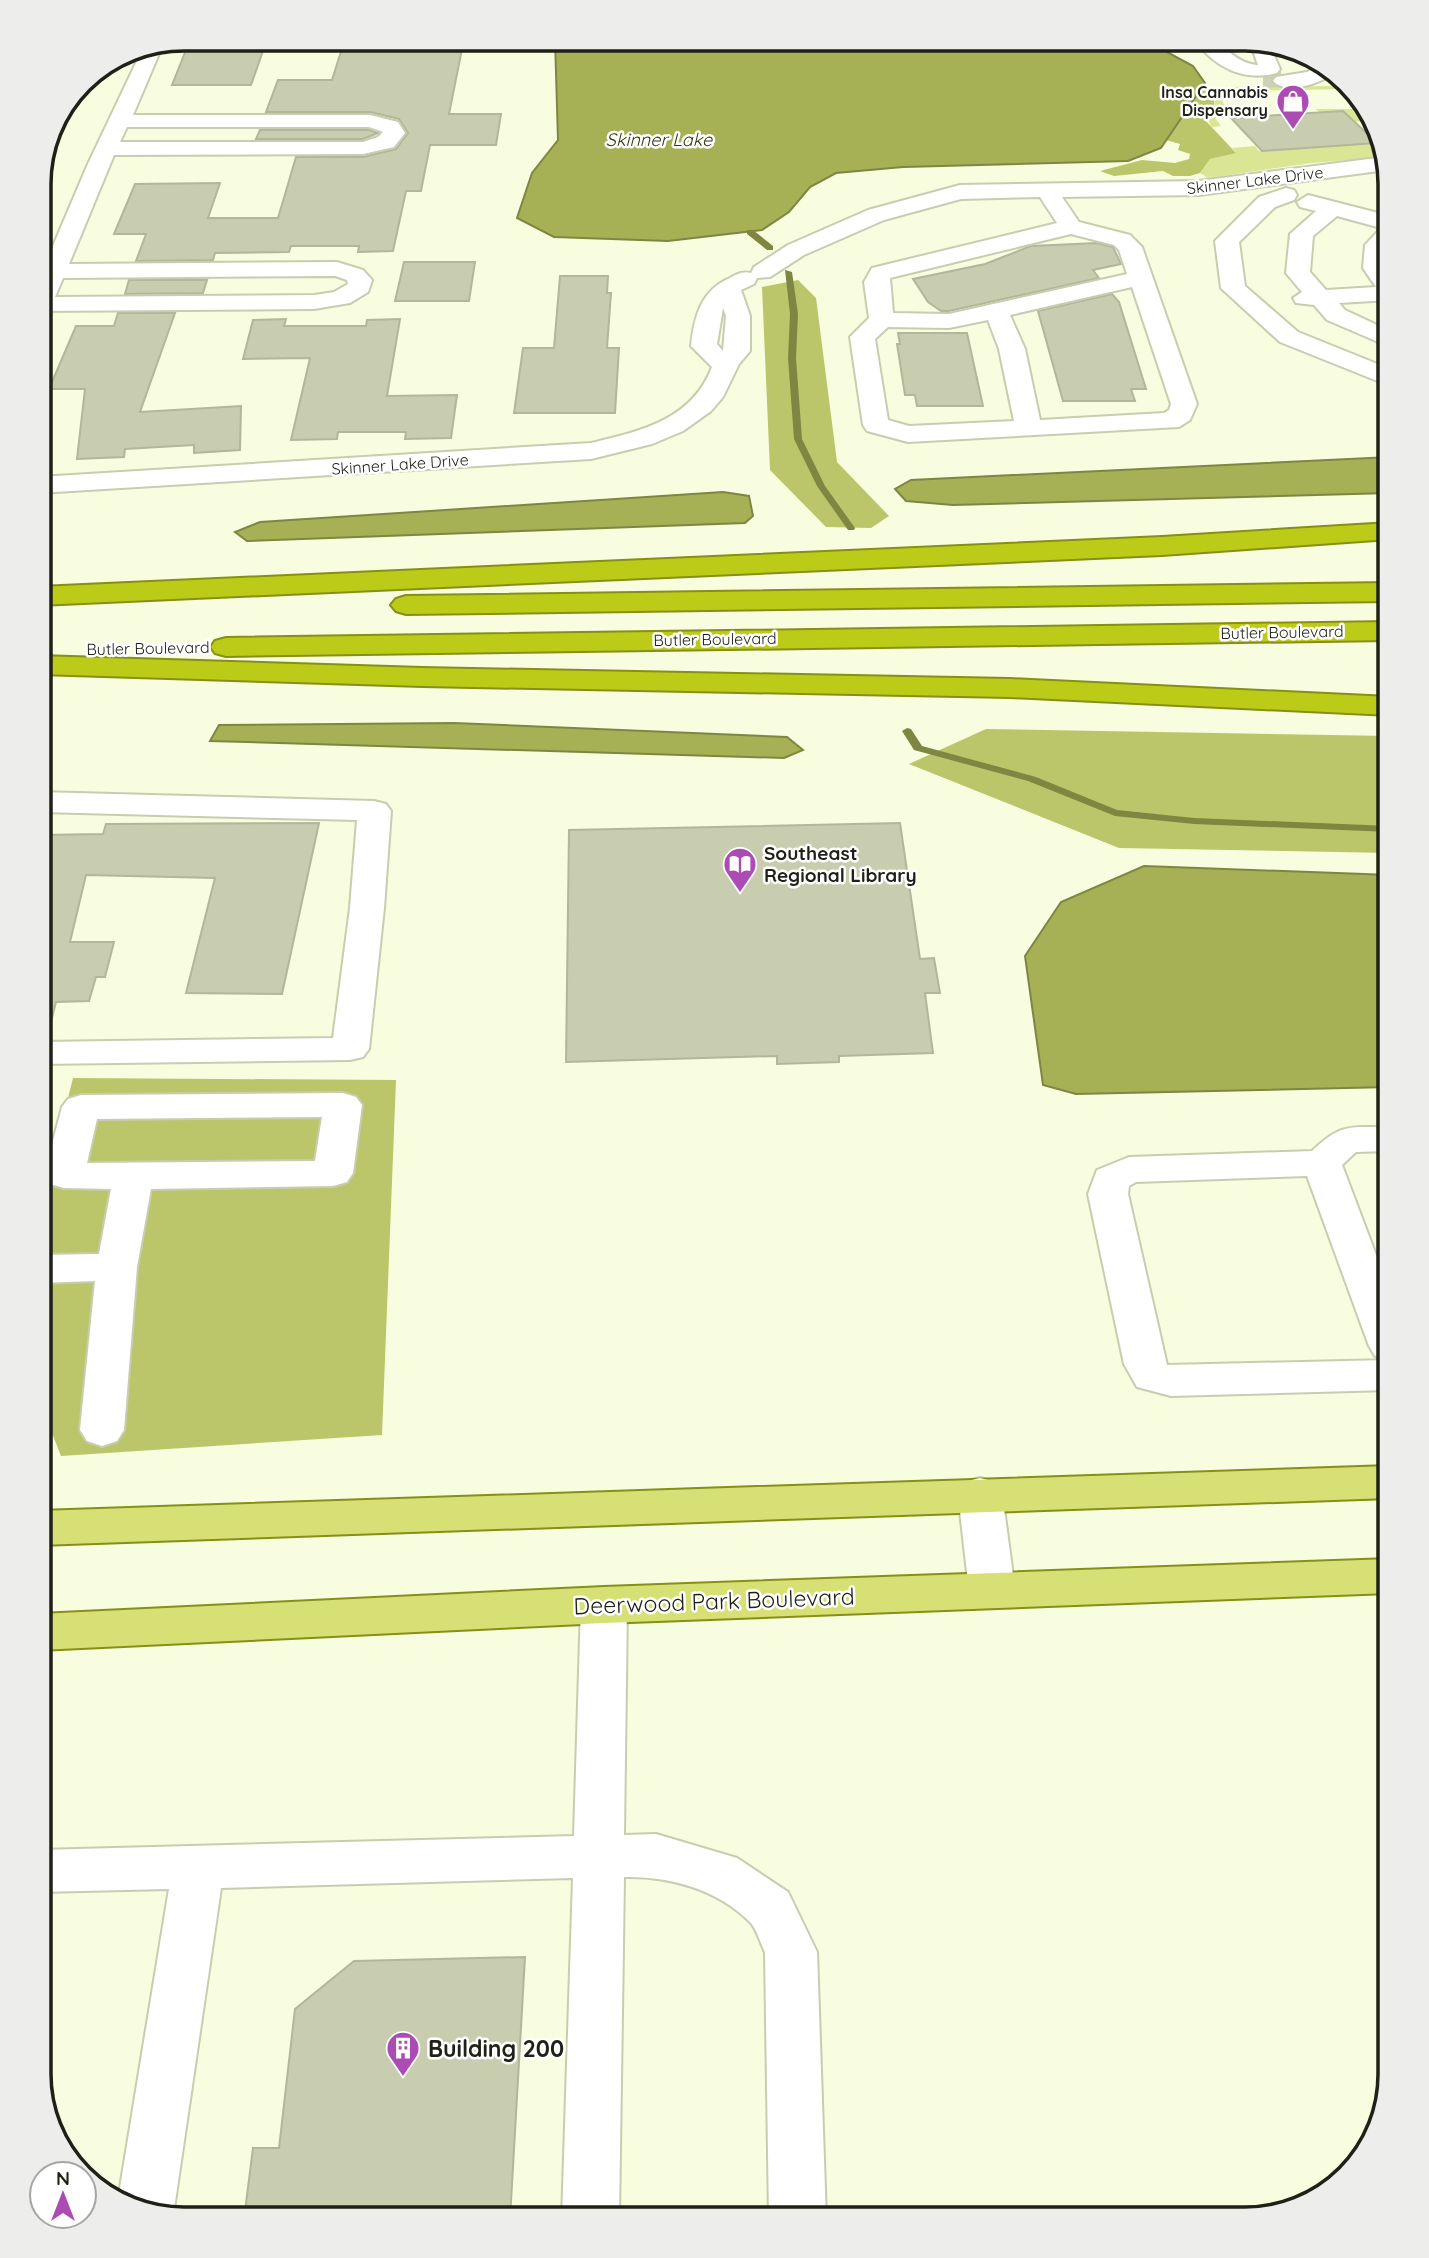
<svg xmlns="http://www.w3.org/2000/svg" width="1429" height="2258" viewBox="0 0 1429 2258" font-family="Quicksand,sans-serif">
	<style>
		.green { fill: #dbe695 }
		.forest { fill: #bac669 }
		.water { fill: #a6b155; stroke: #7e8642; stroke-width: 2 }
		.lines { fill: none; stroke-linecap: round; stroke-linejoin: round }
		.stream { fill: #7e8642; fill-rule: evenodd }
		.building { fill: #c8cdb0; stroke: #b2b69a; stroke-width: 2 }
		.minor-tunnel { stroke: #cdd1b7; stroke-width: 21; stroke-dasharray: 21 10; stroke-linecap: butt }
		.minor-casing { stroke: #c8cdb0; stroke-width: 4 }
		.major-casing { stroke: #859017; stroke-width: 4 }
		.highway-casing { stroke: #859017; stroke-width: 4 }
		.minor { fill: #fff; fill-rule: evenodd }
		.major { fill: #d7e074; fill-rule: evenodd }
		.highway { fill: #bccb18; fill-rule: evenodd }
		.labels { text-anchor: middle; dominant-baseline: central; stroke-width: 5; stroke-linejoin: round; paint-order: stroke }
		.far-poi-label { font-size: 16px; font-weight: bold; fill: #1f2116; stroke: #fff; text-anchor: end }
		.far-street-label { font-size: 16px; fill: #1f2116; stroke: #fff }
		.far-water-label { font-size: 18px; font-style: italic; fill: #353912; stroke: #fff }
		.poi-label { font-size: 19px; font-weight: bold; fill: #1f2116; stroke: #fff; text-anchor: start }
		.near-street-label { font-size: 23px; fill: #1f2116; stroke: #fff }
		.near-poi-label { font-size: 23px; font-weight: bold; fill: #1f2116; stroke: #fff; text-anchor: start }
		.rim { fill: none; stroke: #1f2116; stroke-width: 3.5 }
	</style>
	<rect width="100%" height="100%" fill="#f8fddf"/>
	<g class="green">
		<polygon points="1346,86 1349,89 1236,91 1238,96 1221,97 1226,110 1233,117 1215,118 1221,126 1212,127 1205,115 1214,108 1217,90 1214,87"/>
		<polygon points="1316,109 1366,109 1375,119 1384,157 1312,163 1208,178 1200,173 1210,159 1236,152 1232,148 1255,146 1259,151 1376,143 1365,131 1374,130 1364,121 1353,122 1342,111 1319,112"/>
	</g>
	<g class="forest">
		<polygon points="1190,81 1217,90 1213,108 1205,115 1206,121 1236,153 1210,159 1200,173 1190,176 1173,176 1163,171 1114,176 1100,171 1142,160 1175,163 1189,159 1190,154 1178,150 1180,144 1166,140 1186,111"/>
		<polygon points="798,280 816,298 837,462 889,516 871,528 826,527 770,470 762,287"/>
		<polygon points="986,729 1390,736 1390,853 1119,848 909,764"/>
		<polygon points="73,1078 396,1080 382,1435 61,1456 39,1400 39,1215"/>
	</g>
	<g class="water">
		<polygon points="555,39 1143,39 1193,66 1205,83 1161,148 1128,161 903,167 836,173 810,187 789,212 762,230 668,241 554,237 517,218 532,173 558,140"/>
		<polygon points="1390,457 1390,493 953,505 906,501 895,489 911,480"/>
		<polygon points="723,492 749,496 753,516 745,523 247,541 235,532 260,522"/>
		<polygon points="454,723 787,737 803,750 784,758 210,741 219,725"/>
		<polygon points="1144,866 1390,875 1390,1087 1076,1094 1043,1085 1025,956 1061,902"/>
	</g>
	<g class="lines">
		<g class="stream">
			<polygon points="747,230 753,230 773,246 773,250 767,250 747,234"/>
			<polygon points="785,270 792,272 798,314 796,358 802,439 825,486 855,528 854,530 848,530 817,486 794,439 788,358 790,314"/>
			<polygon points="907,728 911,729 922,746 1036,777 1117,810 1194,818 1390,826 1390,832 1194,824 1115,816 1028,781 914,750 902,731"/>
		</g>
	</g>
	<g class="building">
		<polygon points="345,39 464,39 449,114 501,114 496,145 430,145 421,191 406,191 393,251 358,252 359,246 291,246 289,252 215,253 213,260 136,261 146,234 114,234 135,184 220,183 208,218 278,218 296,157 363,157 396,149 408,133 399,119 370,112 266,112 278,80 332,80"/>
		<polygon points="188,45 265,45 251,85 172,85"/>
		<polygon points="1343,111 1377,143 1262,151 1231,118"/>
		<polygon points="260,130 369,130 378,133 363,139 256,139"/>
		<polygon points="1097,243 1113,247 1121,264 1093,270 1099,278 949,311 941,311 928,302 913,279 985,264 1031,246"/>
		<polygon points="404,262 475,262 469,301 395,301"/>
		<polygon points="560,276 608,276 607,293 611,293 607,348 619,348 615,413 514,413 523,348 554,348"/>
		<polygon points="129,280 207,280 203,293 125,294"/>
		<polygon points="1112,294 1119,302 1146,389 1131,389 1135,401 1063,401 1038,311"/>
		<polygon points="118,313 175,313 140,412 241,406 240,450 194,453 194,445 125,449 124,457 77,459 85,389 49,389 76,326 114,326"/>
		<polygon points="286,319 284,326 366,326 367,320 400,319 387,396 457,395 451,438 405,439 406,432 338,432 337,439 291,440 310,358 243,359 253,320"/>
		<polygon points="898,333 967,333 983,406 917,406 915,395 905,395 897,344 900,344"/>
		<polygon points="319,823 282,994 186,993 215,878 86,875 70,942 114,942 105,977 96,977 89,1001 56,1002 51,1022 39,1020 39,835 103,834 106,824"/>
		<polygon points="900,823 920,959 934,958 940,993 925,993 933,1053 839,1056 839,1062 777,1064 777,1056 566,1062 569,830"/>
		<polygon points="525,1957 510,2219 244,2219 253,2148 279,2148 295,2009 354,1961"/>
	</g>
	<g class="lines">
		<polyline class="minor-tunnel" points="1263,77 1281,77"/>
		<defs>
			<g id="minor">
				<path d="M1194,39H1215C1228,51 1240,64 1258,65L1249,39L1269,44L1280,69L1277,73C1243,82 1214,67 1194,39Z"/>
				<path d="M164,42L133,115H370L398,122L405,133L394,147L363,154L114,155L69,264L337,262L363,270L372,280L368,292L350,303L314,309L39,311V279L87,166L144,46ZM127,127H369L383,132L378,137L363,142H120ZM335,276L347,280L348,284L334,292L314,295L55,297L63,278Z"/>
				<path d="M1324,62L1334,72C1322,84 1285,95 1273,81L1276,77L1307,72Z"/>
				<path d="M1384,157L1386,170L1199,195L1062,197L1079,222L1130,235L1142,247L1197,404L1190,420L1179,427L908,442L867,431L863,425L850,337L869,318L864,282L872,268L1057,223L1040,197L961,199L884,220L804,255L770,277L757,278L754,284L741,290L750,316V351L739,364L723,397L711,411L683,431L652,444L591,459L39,493V477L591,443C641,431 692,420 712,367L691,346C694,317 701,290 730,278C737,274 743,271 751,273L754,267L788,245L868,210L960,185L1199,181ZM1071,234L1114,245L1119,250L1127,274L949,314L893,313L890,278ZM1132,287L1171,404L1169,410L1164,413L1040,420L1025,349L1010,315ZM723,308L726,316L723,351L717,344ZM988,320L999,349L1014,421L909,426L888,420L875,339L888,327L949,328Z"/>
				<polygon points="1286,188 1294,190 1297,195 1294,200 1275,207 1239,242 1245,286 1298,332 1390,369 1390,386 1280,342 1221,288 1215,241 1259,197"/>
				<path d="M1308,195L1390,216L1387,268L1390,273V300L1339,303L1345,310L1390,331V347L1327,320L1314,305L1296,303L1293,298L1302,292L1286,273L1290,234L1316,211L1300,207L1297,202ZM1337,216L1381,228L1365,245L1363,268L1376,287L1326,290L1310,272L1313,236Z"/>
				<polygon points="39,792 374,801 386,804 391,811 384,908 369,1049 363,1057 350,1060 39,1064 39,1042 333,1038 350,908 357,820 39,812"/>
				<path d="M343,1093L356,1097L362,1105L353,1173L347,1182L333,1186L151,1189L137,1267L124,1430L117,1441L102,1446L87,1441L80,1430L95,1281L39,1283V1255L99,1254L111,1189L64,1188L50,1184L44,1175L62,1107L68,1099L81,1095ZM322,1117L315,1161L87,1163L97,1119Z"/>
				<path d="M1390,1127V1151L1356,1152L1342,1165L1390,1292V1390L1171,1396L1137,1387L1124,1364L1088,1194L1097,1170L1129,1157L1312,1151C1343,1122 1349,1128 1390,1127ZM1307,1176L1369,1346L1375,1356L1388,1360L1167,1365L1128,1194L1129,1186L1136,1182Z"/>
				<polygon points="980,1478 996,1482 1002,1494 1015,1590 1008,1602 992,1608 976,1602 969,1590 958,1494 964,1482"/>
				<path d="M604,1587L621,1592L627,1605L624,1835L656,1834L737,1858L788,1892L817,1952L826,2219H769L765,1952C760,1943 757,1929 750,1922C717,1889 669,1876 624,1877L619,2219H562L573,1878L221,1888L174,2209L170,2218L118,2200L169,1889L39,1892V1850L574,1836L581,1605L587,1592Z"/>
			</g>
			<g id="major">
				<polygon points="1390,1466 1390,1498 39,1545 39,1511"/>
				<polygon points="1390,1559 1390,1593 604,1623 39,1650 39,1614 604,1587"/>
			</g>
			<g id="highway">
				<polygon points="1390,523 1390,539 1162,555 39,605 39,587 1162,537"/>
				<polygon points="1390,583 1390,601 406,614 396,611 391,605 396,599 406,596"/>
				<polygon points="1390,622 1390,640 226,656 215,653 211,647 215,641 226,638"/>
				<polygon points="39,656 422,668 1010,679 1390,697 1390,715 1010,697 422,686 39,674"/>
			</g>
		</defs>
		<use href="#minor" class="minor-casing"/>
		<use href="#major" class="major-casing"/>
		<use href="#highway" class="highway-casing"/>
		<use href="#minor" class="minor"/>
		<use href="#major" class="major"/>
		<use href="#highway" class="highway"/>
	</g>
	<defs>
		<symbol id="shop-pin" viewBox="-11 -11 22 30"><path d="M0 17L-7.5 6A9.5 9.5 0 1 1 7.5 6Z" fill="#ac4bb3" stroke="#fff"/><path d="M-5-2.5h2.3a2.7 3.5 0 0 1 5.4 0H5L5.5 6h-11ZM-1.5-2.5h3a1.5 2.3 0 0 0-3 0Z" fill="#fff"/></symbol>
		<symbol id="library-pin" viewBox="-11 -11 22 30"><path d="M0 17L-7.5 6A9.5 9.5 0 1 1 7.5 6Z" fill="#ac4bb3" stroke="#fff"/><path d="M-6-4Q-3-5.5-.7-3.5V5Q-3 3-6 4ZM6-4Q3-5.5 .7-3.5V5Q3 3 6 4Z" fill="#fff"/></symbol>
		<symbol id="building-pin" viewBox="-11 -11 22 30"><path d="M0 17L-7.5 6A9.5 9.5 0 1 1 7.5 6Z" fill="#ac4bb3" stroke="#fff"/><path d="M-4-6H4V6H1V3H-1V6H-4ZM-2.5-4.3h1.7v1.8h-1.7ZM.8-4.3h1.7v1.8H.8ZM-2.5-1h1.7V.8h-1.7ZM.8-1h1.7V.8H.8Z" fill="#fff"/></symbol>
	</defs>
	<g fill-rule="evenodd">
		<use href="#shop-pin" x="1274" y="82" width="38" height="52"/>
		<use href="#library-pin" x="721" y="845" width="38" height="52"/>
		<use href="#building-pin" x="384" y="2029" width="38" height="52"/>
	</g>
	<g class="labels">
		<g class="far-poi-label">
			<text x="1268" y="92">Insa Cannabis<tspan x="1268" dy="18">Dispensary</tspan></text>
		</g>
		<g class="far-street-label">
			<text transform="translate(1255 180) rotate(-7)">Skinner Lake Drive</text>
			<text transform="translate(400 464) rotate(-4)">Skinner Lake Drive</text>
			<text transform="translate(1282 632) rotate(-1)">Butler Boulevard</text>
			<text transform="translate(715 639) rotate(-1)">Butler Boulevard</text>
			<text transform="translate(148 648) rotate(-1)">Butler Boulevard</text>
		</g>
		<g class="far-water-label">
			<text x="659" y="139">Skinner Lake</text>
		</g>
		<g class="poi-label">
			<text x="764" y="853">Southeast<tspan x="764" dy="22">Regional Library</tspan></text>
		</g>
		<g class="near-street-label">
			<text transform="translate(714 1601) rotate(-2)">Deerwood Park Boulevard</text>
		</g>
		<g class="near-poi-label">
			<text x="428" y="2048">Building 200</text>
		</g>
	</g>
	<path d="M0 0H1429V2258H0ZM184 51H1245A133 133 0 0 1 1378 184V2074A133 133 0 0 1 1245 2207H184A133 133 0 0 1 51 2074V184A133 133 0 0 1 184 51Z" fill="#ededec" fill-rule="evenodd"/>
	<path class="rim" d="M184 51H1245A133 133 0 0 1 1378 184V2074A133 133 0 0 1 1245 2207H184A133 133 0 0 1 51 2074V184A133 133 0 0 1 184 51Z"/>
	<g transform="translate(63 2195)"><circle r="33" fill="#ffffff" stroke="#a5a6a2" stroke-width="2"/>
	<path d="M0-5L12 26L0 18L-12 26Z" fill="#ac4bb3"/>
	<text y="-10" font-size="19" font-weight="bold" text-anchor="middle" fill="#1f2116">N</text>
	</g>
</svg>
